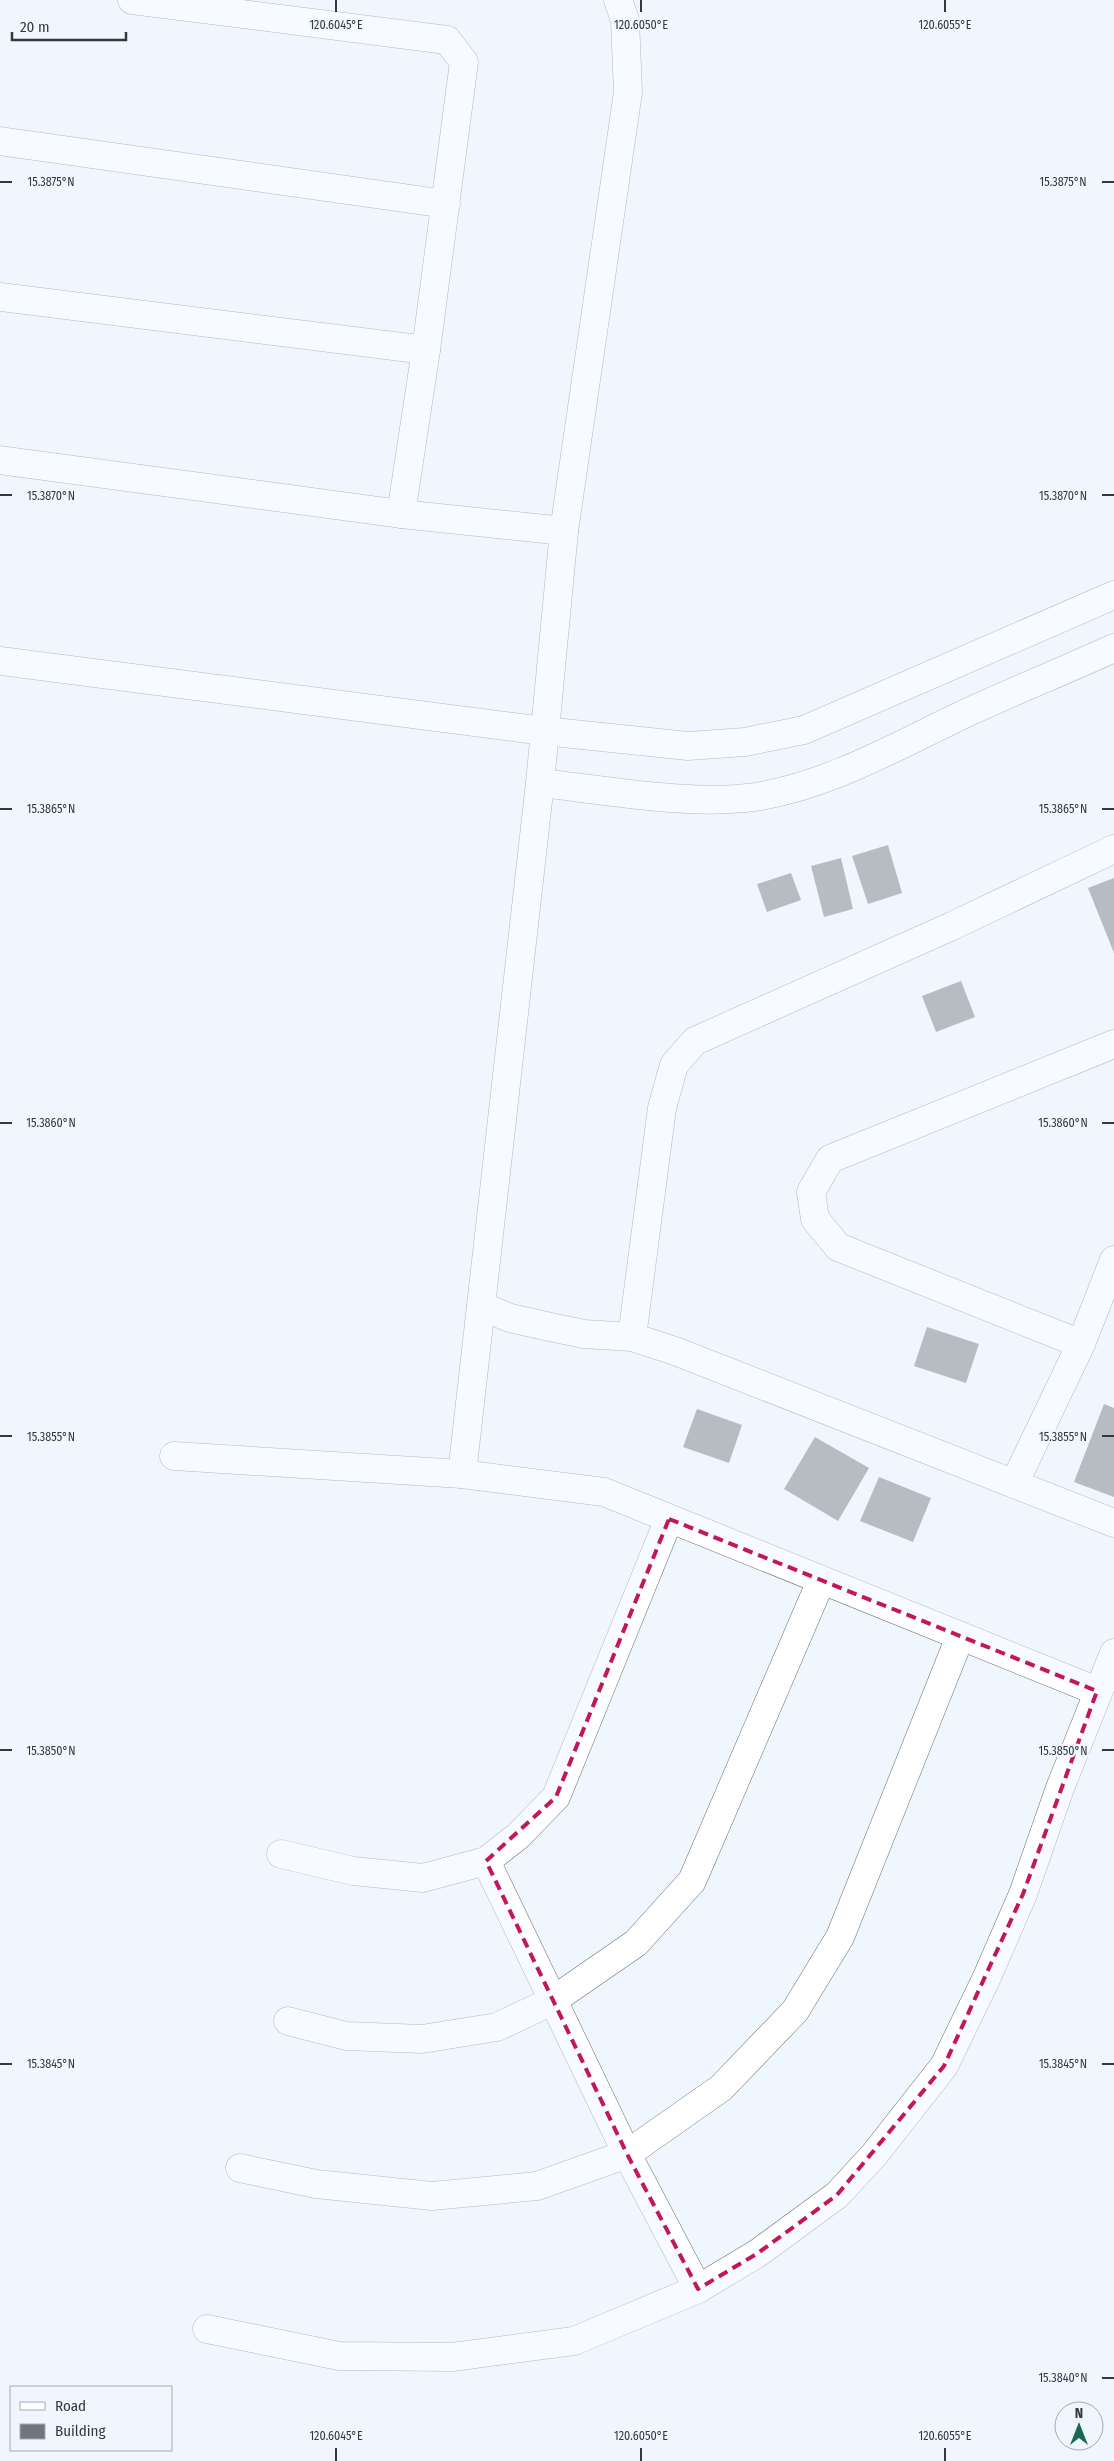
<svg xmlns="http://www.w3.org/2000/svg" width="1114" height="2461" viewBox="0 0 1114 2461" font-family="'Fira Sans Condensed',sans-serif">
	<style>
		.building { fill: #71767d }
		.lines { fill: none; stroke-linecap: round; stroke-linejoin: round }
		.minor-casing { stroke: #6a6f76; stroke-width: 29 }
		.minor { stroke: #fff; stroke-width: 28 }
		.marked { fill: none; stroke: #c2185b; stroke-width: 4; stroke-dasharray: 10 6; stroke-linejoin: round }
		.ticks { fill: none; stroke: #35373a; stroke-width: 2 }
		.ticks-label { font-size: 12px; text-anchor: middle; fill: #35373a; stroke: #f0f6fe; stroke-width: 5; stroke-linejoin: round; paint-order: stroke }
	</style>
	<rect width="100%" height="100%" fill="#f0f6fe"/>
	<g class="building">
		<polygon points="888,845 902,893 868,904 852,856"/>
		<polygon points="841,858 853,909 824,917 811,866"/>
		<polygon points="791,873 801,900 767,912 757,884"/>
		<polygon points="1114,878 1114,953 1088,888"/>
		<polygon points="961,981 975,1017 936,1032 922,996"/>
		<polygon points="927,1327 979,1344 966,1383 914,1366"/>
		<polygon points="1104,1404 1114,1408 1114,1497 1074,1482"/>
		<polygon points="697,1409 742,1425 729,1463 683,1447"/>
		<polygon points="815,1437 869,1468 838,1521 784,1489"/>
		<polygon points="879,1477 931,1498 913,1542 860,1521"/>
	</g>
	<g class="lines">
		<defs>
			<g id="minor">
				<polyline points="132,0 447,40 464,62 426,350 401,514"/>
				<polyline points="0,141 446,204"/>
				<polyline points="0,297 426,350"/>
				<polyline points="0,460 401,514 564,531"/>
				<polyline points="0,661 544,731 688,746 745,742 804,730 1114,595"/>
				<path d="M540,783C607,790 689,806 755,797C833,785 905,741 975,709C1021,688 1068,669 1114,648"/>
				<polyline points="481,1306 510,1318 550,1327 584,1334 632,1337 675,1351 1114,1523"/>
				<polyline points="632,1337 662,1108 674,1065 695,1041 952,926 1114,849"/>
				<polyline points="1081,1344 838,1247 815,1219 811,1192 830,1159 1114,1044"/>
				<polyline points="174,1456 462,1474 604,1492 1097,1691"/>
				<polyline points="462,1474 540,783 564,531 628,92 625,20 618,0"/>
				<polyline points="1014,1484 1081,1344 1114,1260"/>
				<polyline points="281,1854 353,1871 423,1878 486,1861 518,1836 556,1797 669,1519"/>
				<polyline points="486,1861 627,2154 698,2289"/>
				<polyline points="288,2021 346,2036 422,2039 497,2027 552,2001 636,1943 692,1881 821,1581"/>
				<polyline points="240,2168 316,2184 432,2196 537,2186 627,2154 721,2088 795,2011 840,1937 960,1637"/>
				<polyline points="207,2329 339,2356 452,2357 574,2341 698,2289 758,2253 837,2195 874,2155 944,2066 987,1977 1023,1894 1060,1788 1114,1653"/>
			</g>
		</defs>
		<use href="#minor" class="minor-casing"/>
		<use href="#minor" class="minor"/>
	</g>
	<path d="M0 0H1114V2461H0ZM669,1519L1097,1691L1023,1894L944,2066L837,2195L758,2253L698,2289L627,2154L486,1861L556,1797Z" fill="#f0f6fe" fill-opacity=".55" fill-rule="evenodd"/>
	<path class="marked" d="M669,1519L1097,1691L1023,1894L944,2066L837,2195L758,2253L698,2289L627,2154L486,1861L556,1797Z"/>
	<path class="ticks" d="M336,0V12M641,0V12M945,0V12M0,182H12M1102,182H1114M0,495H12M1102,495H1114M0,809H12M1102,809H1114M0,1123H12M1102,1123H1114M0,1436H12M1102,1436H1114M0,1750H12M1102,1750H1114M0,2064H12M1102,2064H1114M1102,2378H1114M336,2448V2461M641,2448V2461M945,2448V2461"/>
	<g class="ticks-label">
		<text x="336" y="29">120.6045°E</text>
		<text x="641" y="29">120.6050°E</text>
		<text x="945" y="29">120.6055°E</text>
		<text x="51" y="186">15.3875°N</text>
		<text x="1063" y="186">15.3875°N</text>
		<text x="51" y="500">15.3870°N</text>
		<text x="1063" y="500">15.3870°N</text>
		<text x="51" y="813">15.3865°N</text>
		<text x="1063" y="813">15.3865°N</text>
		<text x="51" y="1127">15.3860°N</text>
		<text x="1063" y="1127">15.3860°N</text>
		<text x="51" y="1441">15.3855°N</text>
		<text x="1063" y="1441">15.3855°N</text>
		<text x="51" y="1755">15.3850°N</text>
		<text x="1063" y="1755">15.3850°N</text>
		<text x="51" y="2068">15.3845°N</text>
		<text x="1063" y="2068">15.3845°N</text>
		<text x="1063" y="2382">15.3840°N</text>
		<text x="336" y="2440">120.6045°E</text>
		<text x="641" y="2440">120.6050°E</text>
		<text x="945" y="2440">120.6055°E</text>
	</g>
	<rect x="10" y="2386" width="162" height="65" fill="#f0f6fe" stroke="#a5aab0"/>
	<rect x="20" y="2402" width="25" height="8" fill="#ffffff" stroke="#a5aab0"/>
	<text x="55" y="2411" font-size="15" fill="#35373a">Road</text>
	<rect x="20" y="2424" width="25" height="15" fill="#71767d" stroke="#a5aab0"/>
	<text x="55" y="2436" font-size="15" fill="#35373a">Building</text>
	<g transform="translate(1079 2426)"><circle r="24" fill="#f0f6fe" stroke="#a5aab0"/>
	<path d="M0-4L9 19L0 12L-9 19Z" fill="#1d665c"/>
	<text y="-8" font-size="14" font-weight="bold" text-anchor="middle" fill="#35373a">N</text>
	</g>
	<path d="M12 32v8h114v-8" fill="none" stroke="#35373a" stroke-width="2.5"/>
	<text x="20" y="32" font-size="15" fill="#35373a" stroke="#f0f6fe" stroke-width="4" paint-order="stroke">20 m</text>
</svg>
